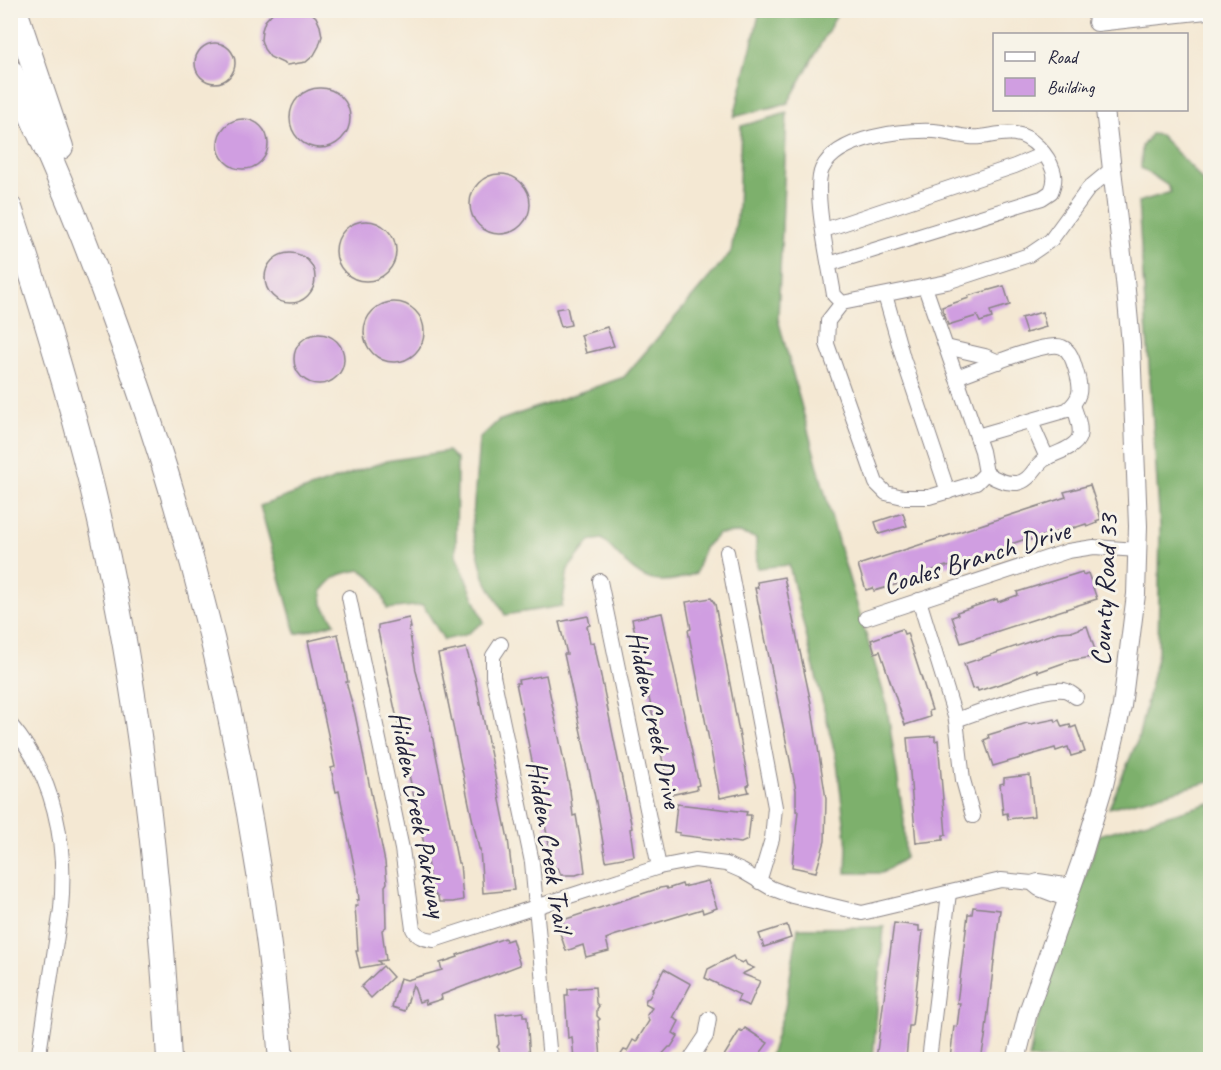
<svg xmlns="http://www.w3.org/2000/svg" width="1221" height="1070" viewBox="0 0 1221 1070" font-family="Caveat,sans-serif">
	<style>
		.forest { fill: #7db06c; stroke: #506954; stroke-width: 1.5 }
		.building { fill: #d09ee1 }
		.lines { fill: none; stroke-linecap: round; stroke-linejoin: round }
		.street-casing { stroke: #8b8587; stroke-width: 16 }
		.secondary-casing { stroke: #8b8587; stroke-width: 20 }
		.highway-casing { stroke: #8b8587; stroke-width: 26 }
		.street { stroke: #fff; stroke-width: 14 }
		.secondary { stroke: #fff; stroke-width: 18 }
		.highway { stroke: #fff; stroke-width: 24 }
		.labels { text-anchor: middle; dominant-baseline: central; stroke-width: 6; stroke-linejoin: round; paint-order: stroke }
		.street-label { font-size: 28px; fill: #22223b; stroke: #f7f3e8 }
	</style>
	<rect width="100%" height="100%" fill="#f7f3e8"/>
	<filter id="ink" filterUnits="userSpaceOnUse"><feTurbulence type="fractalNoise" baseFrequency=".0167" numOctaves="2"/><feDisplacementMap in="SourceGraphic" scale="12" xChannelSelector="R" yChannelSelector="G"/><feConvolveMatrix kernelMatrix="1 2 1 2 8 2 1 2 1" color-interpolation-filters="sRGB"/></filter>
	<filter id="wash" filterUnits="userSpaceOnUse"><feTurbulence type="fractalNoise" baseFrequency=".008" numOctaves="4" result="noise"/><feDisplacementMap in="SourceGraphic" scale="24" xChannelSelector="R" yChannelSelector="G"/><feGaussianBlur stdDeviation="1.35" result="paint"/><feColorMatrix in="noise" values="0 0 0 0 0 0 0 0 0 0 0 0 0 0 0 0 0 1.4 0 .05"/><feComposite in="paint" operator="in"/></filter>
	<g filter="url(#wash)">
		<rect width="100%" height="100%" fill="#f4e8d3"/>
		<g class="forest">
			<polygon points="760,11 839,11 788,103 734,117"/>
			<path d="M787,113L778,319L839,545L886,701L904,820L905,858L882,873H846L847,847L837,762L789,565L757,568L756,538L739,533L718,534L704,548L696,573C646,594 635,571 602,539L590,541L568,569L562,606L505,615L484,577L472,529L479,439L498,421L624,377L731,252L738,209L741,126Z"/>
			<polygon points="1151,134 1160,135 1193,169 1210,191 1210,782 1109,808 1138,739 1158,653 1160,527 1138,202 1171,192 1167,185 1141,168 1142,146"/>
			<path d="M448,451L457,460L456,555L484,622L465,635L444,640L423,605L387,609C382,591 377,580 361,570C341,573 334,575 322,591L323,605L335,623L296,634L260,506L386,461Z"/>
			<polygon points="1210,803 1210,1059 1029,1059 1035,1028 1099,835"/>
			<polygon points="884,927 873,1059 769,1059 785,1008 798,928"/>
		</g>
		<g id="blocks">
			<g class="building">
				<polygon points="275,10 308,10 316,17 320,26 322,36 319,46 314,55 306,62 287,65 270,57 264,49 261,40 262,30 265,21"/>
				<circle cx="215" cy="63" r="20"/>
				<circle cx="320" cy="118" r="30"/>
				<circle cx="243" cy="144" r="25"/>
				<circle cx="500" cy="204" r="30"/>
				<circle cx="366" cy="251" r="30"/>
				<circle cx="290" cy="278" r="25"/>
				<polygon points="1004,286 1010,305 990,311 992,318 980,322 977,316 948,325 942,307 969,298 968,296"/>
				<circle cx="394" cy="332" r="30"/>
				<polygon points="567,307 571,325 561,327 556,309"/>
				<polygon points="1042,312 1046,327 1026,333 1021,318"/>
				<polygon points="607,327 614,346 586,353 581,335"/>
				<circle cx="319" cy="359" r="25"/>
				<polygon points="1090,485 1101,519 1096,521 1097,523 1087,527 1086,524 1074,528 1074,527 1030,540 1029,538 1011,544 1012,547 954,566 946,567 946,566 927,572 928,575 912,580 874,591 873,588 866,590 858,565 1066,497 1064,492"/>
				<polygon points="903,513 907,526 879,534 875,522"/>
				<polygon points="1082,572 1083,575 1088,573 1097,599 961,643 952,617 958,615 957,612 997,599 998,602 1018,595 1017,592"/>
				<polygon points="784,577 811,703 826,799 825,841 816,872 792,867 798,811 796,811 796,790 755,588 758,588 757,582"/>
				<polygon points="711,598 715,604 749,785 747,786 749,792 720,798 688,630 691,629 686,602"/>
				<polygon points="662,613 699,785 696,786 697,789 670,795 632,619"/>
				<polygon points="588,616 590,625 587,626 590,643 594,642 632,828 630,829 634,856 606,861 596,802 564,654 567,654 559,622"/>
				<polygon points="409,618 411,628 409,628 416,671 429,720 458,863 460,863 463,900 453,902 439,902 438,897 436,898 436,895 431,895 427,858 378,631 378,625"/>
				<polygon points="1087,626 1096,653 1092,657 1069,661 1038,672 1037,669 1009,681 978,691 977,688 972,689 964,664 1058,632 1074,631"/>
				<polygon points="902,629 904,634 907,633 932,710 929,711 930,717 905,725 880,651 875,653 871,640"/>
				<polygon points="338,634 348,682 346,682 355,714 385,862 387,883 385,886 386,927 382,930 386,960 378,961 381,964 360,968 356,951 358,951 355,906 358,906 357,900 359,900 357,880 339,791 336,792 331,768 335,767 308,641"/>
				<polygon points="466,648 475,678 508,839 514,890 483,893 480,849 479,849 471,813 438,654"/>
				<polygon points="546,675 570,790 573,816 576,815 583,856 585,872 576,875 561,875 558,868 554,869 516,683 519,683 518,680"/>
				<polygon points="1055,719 1056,722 1059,720 1062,727 1070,725 1071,728 1076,726 1085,752 1071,756 1068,747 1056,751 1055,748 993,766 984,740 989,738 988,735 1027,723 1031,724"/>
				<polygon points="935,736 935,741 938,740 946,835 943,835 943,840 916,843 907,738"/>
				<polygon points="1030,775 1034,816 1008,819 1007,813 1003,814 1000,784 1004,783 1004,778"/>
				<polygon points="677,804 747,812 746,815 751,815 748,840 741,843 679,835 680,833 674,832"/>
				<polygon points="708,881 717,908 703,913 702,909 613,936 606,939 609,951 586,957 583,945 566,951 557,924 563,922 563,920 660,888 666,887 667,889 682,884 683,887"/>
				<polygon points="973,907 1000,910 985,1038 981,1059 950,1059 954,1026 957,1027 960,1003 957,1003 968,914 972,914"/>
				<polygon points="894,923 919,926 919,931 923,931 912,1026 909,1026 906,1059 876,1059"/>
				<polygon points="787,925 791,938 764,947 759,934"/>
				<polygon points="505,938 506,941 512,939 520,965 441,995 442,999 426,1004 425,1000 419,1002 413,984 405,1011 392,1007 400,978 407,980 442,970 440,963 458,957 457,955"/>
				<polygon points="733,956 735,960 742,963 745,961 747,965 754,968 742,974 760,981 749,1006 737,1001 740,995 705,978 708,969"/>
				<polygon points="383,966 393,977 371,998 361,987"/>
				<polygon points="664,969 691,984 673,1018 679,1021 673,1033 678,1036 671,1047 669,1047 658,1059 618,1059 624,1050 627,1051 633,1040 636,1042 649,1021 647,1015 652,1008 645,1004 646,999 649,998 653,991 652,988 655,986"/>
				<polygon points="595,987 596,1003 599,1006 597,1009 597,1016 600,1019 598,1021 601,1059 574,1059 572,1037 568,1038 565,995 568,995 568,989"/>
				<polygon points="523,1012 523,1017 527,1017 530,1059 500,1059 499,1049 497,1047 499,1044 496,1015"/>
				<polygon points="745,1028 768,1043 756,1059 722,1059 740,1030 742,1032"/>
			</g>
		</g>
	</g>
	<g filter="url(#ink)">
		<use href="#blocks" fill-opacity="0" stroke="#8b8587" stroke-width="1.5"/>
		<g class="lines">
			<defs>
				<g id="street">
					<polyline points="824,230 1015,166 1043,154"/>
					<path d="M829,264L1042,198L1051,192C1054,185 1056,178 1053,170C1048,155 1032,136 1015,134C1000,131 985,139 970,137C958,136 946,132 934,131C902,130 838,136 822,169C812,190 830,269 834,295L842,303L947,282L1029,255L1051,240L1089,188L1112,169"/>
					<polyline points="885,295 903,358 948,492"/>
					<polyline points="842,303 828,321 827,344 876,483 886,493 903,497 929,497 976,483 986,473 982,451 925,287"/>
					<polyline points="946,347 985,356 999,362"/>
					<path d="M956,377C975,371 1046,340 1062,347C1072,351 1074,365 1077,374C1082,391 1080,399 1067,410L977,436"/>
					<polyline points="1031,422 1047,458"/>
					<path d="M986,473C995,479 1005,484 1017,483C1031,481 1034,466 1045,459C1054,453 1075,449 1079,437C1082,427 1076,414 1073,405"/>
					<polyline points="727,552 775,807 772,839 759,882"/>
					<polyline points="600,581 659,867"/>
					<path d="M349,597L402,849L413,929C417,937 425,939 434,940L659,867L695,860L726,864L742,871L771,888L792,896L862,913L1001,880L1032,883L1038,881L1072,886"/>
					<polyline points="919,600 956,720 963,780 973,816"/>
					<polyline points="866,618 1068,551 1094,547 1138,550"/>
					<polyline points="501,644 493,656 493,676 532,862 550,1060"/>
					<path d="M956,720C978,712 1044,687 1064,690C1069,691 1072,694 1076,697"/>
					<path d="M10,724C55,777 67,841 61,909L38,1060"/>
					<polyline points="1034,885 1039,889 1068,900"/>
					<polyline points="690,1060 706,1036 709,1019"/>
					<polyline points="929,1060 949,893"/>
				</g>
				<g id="secondary">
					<polyline points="1097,22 1206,10"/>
					<polyline points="1016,1060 1028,1012 1081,861 1104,785 1122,706 1136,594 1138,526 1131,344 1125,280 1105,110"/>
				</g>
				<g id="highway">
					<polyline points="15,10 61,147"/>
					<path d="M10,71C49,150 82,231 112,314C201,553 260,805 281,1060"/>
					<path d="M10,208C45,314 78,421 102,530C141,704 160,881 169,1060"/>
				</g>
			</defs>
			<use href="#street" class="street-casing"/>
			<use href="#secondary" class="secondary-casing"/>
			<use href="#highway" class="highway-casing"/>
			<use href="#street" class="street"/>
			<use href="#secondary" class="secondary"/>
			<use href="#highway" class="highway"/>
		</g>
	</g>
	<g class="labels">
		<g class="street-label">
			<text transform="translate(976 557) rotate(-17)">Coales Branch Drive</text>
			<text transform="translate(1104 590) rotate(-87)">County Road 33</text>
			<text transform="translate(655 719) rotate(78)">Hidden Creek Drive</text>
			<text transform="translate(419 814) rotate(79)">Hidden Creek Parkway</text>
			<text transform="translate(550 846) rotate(81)">Hidden Creek Trail</text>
		</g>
	</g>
	<rect width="1221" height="1070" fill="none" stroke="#f7f3e8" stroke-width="36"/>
	<rect x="993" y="33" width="195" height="78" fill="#f7f3e8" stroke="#a29fa3" stroke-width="1.5"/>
	<rect x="1005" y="52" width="30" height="9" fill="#ffffff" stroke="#a29fa3" stroke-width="1.5"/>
	<text x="1047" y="63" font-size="18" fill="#22223b">Road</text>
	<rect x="1005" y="78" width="30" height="18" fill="#d09ee1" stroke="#a29fa3" stroke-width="1.5"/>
	<text x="1047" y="93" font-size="18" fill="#22223b">Building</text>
</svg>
